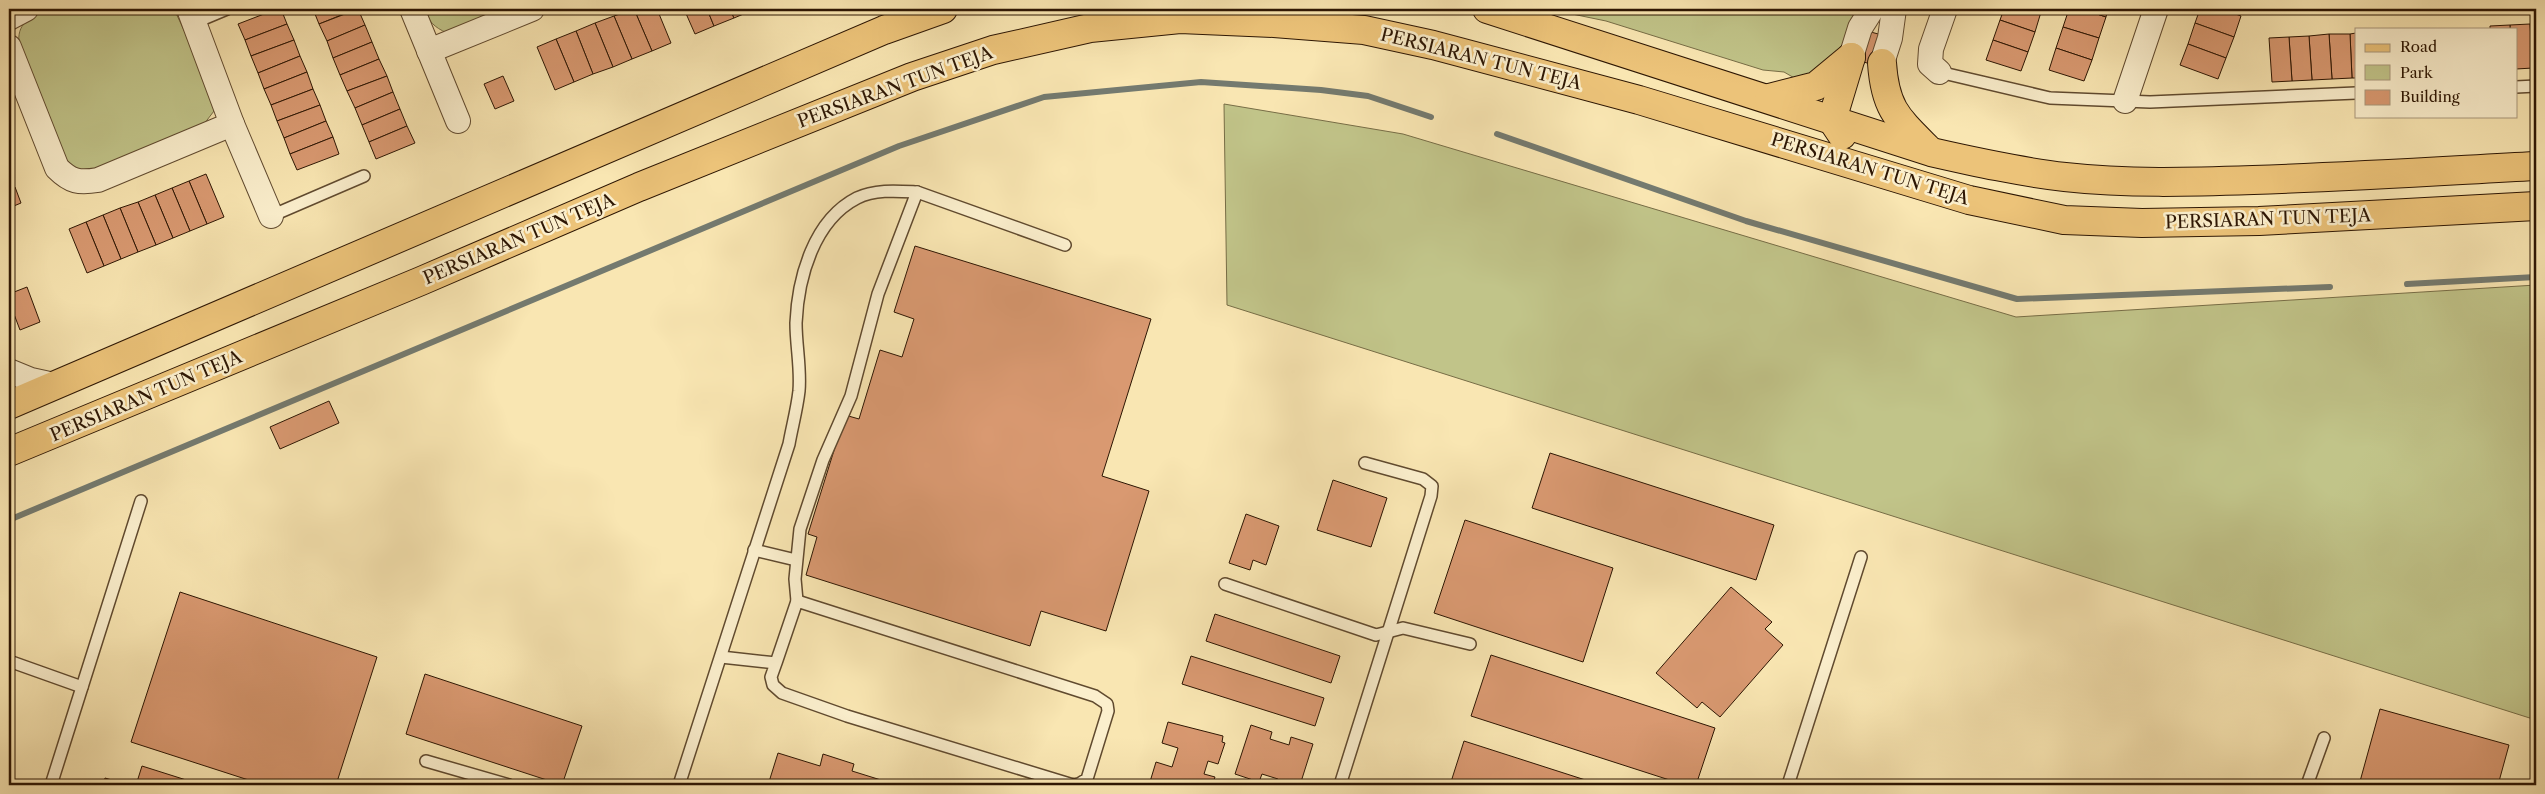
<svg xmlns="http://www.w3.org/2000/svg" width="2545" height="794" viewBox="0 0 2545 794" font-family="'Libre Caslon Text',serif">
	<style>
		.green { fill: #c1c489; stroke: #776d46 }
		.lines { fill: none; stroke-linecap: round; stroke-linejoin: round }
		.stream { stroke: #747a6f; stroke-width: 6 }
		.building { fill: #d99971; stroke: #2d1603 }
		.service-casing { stroke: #604a2f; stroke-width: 14 }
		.minor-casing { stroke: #604a2f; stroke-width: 26 }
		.primary-casing { stroke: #2d1603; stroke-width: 30 }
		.service { stroke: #fbefcd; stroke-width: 11 }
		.minor { stroke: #fbefcd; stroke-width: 24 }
		.primary { stroke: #ecc379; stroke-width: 28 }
		.labels { text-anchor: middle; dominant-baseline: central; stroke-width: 5; stroke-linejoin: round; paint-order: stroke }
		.street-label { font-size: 18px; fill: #2d1603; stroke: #fbefcd }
	</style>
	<rect width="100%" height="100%" fill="#f9e6b2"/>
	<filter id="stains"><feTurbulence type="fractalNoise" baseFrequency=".004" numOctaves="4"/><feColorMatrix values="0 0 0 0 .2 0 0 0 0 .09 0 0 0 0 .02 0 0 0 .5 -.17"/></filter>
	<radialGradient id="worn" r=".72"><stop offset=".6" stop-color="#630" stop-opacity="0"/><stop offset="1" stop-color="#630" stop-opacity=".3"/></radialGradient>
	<g class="green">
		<path d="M46,9H174L215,96L214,111L204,124L90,171H78L60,154L20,50C15,24 26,21 46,9Z"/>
		<path d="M424,9H510L447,33C434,27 429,22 424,9Z"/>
		<path d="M1548,9H1730C1740,13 1759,14 1768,9H1857L1843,51L1803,83L1784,72L1763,70L1606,21Z"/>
		<polygon points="1224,104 1403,134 2016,317 2536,285 2536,720 1227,305"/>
	</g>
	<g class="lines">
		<g class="stream">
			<polyline points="1497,134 1746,221 2017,299 2330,287"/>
			<polyline points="2407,284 2536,277"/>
			<polyline points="9,520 899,146 1044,97 1201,82 1321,90 1368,96 1431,117"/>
		</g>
	</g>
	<g class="building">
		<polygon points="277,9 281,9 287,24 245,40 238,24"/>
		<polygon points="313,9 356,9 319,24"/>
		<polygon points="358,9 365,25 327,41 319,24"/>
		<polygon points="634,9 657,9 671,43 652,51"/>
		<polygon points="634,9 652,51 632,59 614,16"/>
		<polygon points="684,9 707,9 714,26 695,34"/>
		<polygon points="707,9 730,9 734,18 714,26"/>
		<polygon points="730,9 753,9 753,10 734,18"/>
		<polygon points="2004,9 2032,9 2041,12 2035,32 2000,20"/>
		<polygon points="2069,9 2082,9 2106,17 2099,38 2063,27"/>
		<polygon points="2082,9 2108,9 2106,17"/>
		<polygon points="2200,9 2222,9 2241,16 2234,37 2195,23"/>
		<polygon points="614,16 632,59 613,67 595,23"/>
		<polygon points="2000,20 2035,32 2028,52 1993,40"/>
		<polygon points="595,23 613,67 593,74 576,31"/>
		<polygon points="2195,23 2234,37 2226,58 2188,44"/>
		<polygon points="287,24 294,40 251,56 245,40"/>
		<polygon points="2530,24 2536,24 2536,68 2533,68"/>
		<polygon points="2530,24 2533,68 2516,69 2516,29 2510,29 2510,25"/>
		<polygon points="365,25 372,42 333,58 327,41"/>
		<polygon points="2510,25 2510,29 2490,29 2490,26"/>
		<polygon points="2063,27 2099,38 2092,60 2056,48"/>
		<polygon points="576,31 593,74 574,82 556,39"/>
		<polygon points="1867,31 1882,35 1873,65 1858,60"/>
		<polygon points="2356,33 2356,78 2352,78 2350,34"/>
		<polygon points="2329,34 2350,34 2352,78 2332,79"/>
		<polygon points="2329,34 2332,79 2312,80 2309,36"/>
		<polygon points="2309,36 2312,80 2292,81 2289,37"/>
		<polygon points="2289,37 2292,81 2272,82 2269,38"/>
		<polygon points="556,39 574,82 555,90 537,47"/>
		<polygon points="294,40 300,56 258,73 251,56"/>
		<polygon points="1993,40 2028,52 2021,71 1986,60"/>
		<polygon points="372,42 379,59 340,75 333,58"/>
		<polygon points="2188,44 2226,58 2218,79 2180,65"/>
		<polygon points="2056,48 2092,60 2084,81 2049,70"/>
		<polygon points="300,56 307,72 264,89 258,73"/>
		<polygon points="379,59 387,76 347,91 340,75"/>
		<polygon points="307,72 313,89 271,105 264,89"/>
		<polygon points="387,76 393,92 355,108 347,91"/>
		<polygon points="503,76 514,101 495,109 484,84"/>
		<polygon points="313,89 320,105 277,121 271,105"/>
		<polygon points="393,92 400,109 362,125 355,108"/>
		<polygon points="320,105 326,121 284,138 277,121"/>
		<polygon points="400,109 407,126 369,142 362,125"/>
		<polygon points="326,121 333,137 290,154 284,138"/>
		<polygon points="407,126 415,143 376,159 369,142"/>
		<polygon points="333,137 339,154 297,170 290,154"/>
		<polygon points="206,174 224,217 207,224 189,181"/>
		<polygon points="189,181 207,224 190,231 172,188"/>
		<polygon points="15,187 21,203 9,208 9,189"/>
		<polygon points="172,188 190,231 173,238 155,195"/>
		<polygon points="155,195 173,238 156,245 138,202"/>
		<polygon points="138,202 156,245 138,252 120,208"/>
		<polygon points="120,208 138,252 121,259 103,215"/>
		<polygon points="103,215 121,259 104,266 86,222"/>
		<polygon points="86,222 104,266 87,273 69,229"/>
		<polygon points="915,246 1151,319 1102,476 1149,491 1106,631 1041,611 1030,646 806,575 817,537 808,534 845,415 859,419 880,350 902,357 914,319 894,312"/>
		<polygon points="27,287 40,322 20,330 9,301 9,294"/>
		<polygon points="329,401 339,423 280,449 270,427"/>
		<polygon points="1550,453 1774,525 1756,580 1532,508"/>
		<polygon points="1333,480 1387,498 1371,547 1317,530"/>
		<polygon points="1246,514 1279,526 1266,565 1253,560 1250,570 1229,563"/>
		<polygon points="1465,520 1613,568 1583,662 1434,613"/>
		<polygon points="1731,587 1772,622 1765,629 1783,645 1720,717 1702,702 1697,708 1656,673"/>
		<polygon points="180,592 377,657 336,785 264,785 131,742"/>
		<polygon points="1215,614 1340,656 1331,683 1206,641"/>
		<polygon points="1491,655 1715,728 1696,785 1685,785 1471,716"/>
		<polygon points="1191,656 1324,698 1315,726 1182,684"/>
		<polygon points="425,674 582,726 562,785 406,734"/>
		<polygon points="2380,709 2509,745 2498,785 2359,785"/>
		<polygon points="1168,722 1223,736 1222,742 1225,743 1218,764 1208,761 1204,774 1215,777 1212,785 1149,785 1156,762 1172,767 1178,748 1162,743"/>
		<polygon points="1251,725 1272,732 1270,739 1289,745 1291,737 1313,744 1300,785 1276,785 1278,779 1262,774 1259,782 1235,774"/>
		<polygon points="1464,741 1601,785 1450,785"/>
		<polygon points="778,753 820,766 823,754 854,764 852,771 897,785 768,785"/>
		<polygon points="142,766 202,785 136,785"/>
		<polygon points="105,778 129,785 103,785"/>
	</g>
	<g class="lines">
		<defs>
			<g id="service">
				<polyline points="196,22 227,9"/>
				<polyline points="1939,72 2050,98 2150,102 2356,93"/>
				<polyline points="2516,87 2536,86"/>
				<polyline points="271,216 364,176"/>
				<polyline points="754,550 796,560"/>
				<polyline points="1225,584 1376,635 1403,628 1470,644"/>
				<polyline points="797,601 795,579 800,529 823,460 851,396 878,294 917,192"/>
				<polyline points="721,657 776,663 771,677 773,685 782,693 847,716 1073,785 1079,784 1087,779 1108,711 1107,704 1095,696 797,601 776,663"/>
				<polyline points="9,661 82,687"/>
				<polyline points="426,761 509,785"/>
				<polyline points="51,785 141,501"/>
				<path d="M679,785L789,444C792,427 797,409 799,391C801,368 796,346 796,323C798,277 814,220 857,198C875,189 898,191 917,192L1065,245"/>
				<polyline points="1340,785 1431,496 1432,486 1423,479 1365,463"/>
				<polyline points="1788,785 1861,557"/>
				<polyline points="2307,785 2324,738"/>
			</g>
			<g id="minor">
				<polyline points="189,9 232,124 271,216"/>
				<polyline points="412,9 458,121"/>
				<polyline points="9,18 26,9"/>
				<path d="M9,47L57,168C71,182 79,183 98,180L232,124"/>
				<polyline points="429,51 532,9"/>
				<polyline points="1851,57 1860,28 1872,9"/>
				<polyline points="1882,63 1890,38 1894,9"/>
				<polyline points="1939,72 1930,64 1931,49 1945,9"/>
				<polyline points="2125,101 2156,9"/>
				<polyline points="9,371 31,380 54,385"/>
			</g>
			<g id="primary">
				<path d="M1487,9L1931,152C1975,162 2020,172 2065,177C2127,184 2191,182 2253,180C2348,177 2442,171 2536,166"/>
				<path d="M1882,63C1885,108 1897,118 1927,148"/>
				<polyline points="1769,98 1816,86 1851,57"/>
				<polyline points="1842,135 1832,120 1851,57"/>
				<polyline points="9,405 884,30 943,9"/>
				<polyline points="9,452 421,281 639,187 912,77 993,50 1090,28 1180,19 1274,23 1364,30 1433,45 1639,100 1969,200 2064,220 2142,223 2259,221 2536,206"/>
			</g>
		</defs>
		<use href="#service" class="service-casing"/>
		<use href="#minor" class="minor-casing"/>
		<use href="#primary" class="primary-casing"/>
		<use href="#service" class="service"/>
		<use href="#minor" class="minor"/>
		<use href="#primary" class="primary"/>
	</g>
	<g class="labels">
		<g class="street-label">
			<text transform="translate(1481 59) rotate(14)">PERSIARAN TUN TEJA</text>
			<text transform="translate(895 87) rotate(-20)">PERSIARAN TUN TEJA</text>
			<text transform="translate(1870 169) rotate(17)">PERSIARAN TUN TEJA</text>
			<text transform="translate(2268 219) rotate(-2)">PERSIARAN TUN TEJA</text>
			<text transform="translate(519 239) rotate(-23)">PERSIARAN TUN TEJA</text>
			<text transform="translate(146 396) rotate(-23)">PERSIARAN TUN TEJA</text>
		</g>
	</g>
	<rect width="2545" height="794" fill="none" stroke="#f9e6b2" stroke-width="30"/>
	<rect x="10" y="10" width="2525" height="774" fill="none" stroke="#2d1603" stroke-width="2.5"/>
	<rect x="15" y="15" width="2515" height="764" fill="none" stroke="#2d1603"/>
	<rect x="2355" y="28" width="162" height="90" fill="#fbefcd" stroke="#a9987c"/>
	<rect x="2365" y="44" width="25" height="8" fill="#ecc379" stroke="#a9987c"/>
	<text x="2400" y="52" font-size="15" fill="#2d1603">Road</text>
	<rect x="2365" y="65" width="25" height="15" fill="#c1c489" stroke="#a9987c"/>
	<text x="2400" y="78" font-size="15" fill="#2d1603">Park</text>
	<rect x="2365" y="90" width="25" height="15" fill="#d99971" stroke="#a9987c"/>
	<text x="2400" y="102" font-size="15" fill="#2d1603">Building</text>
	<rect width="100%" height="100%" filter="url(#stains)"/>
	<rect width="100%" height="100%" fill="url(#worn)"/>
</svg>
